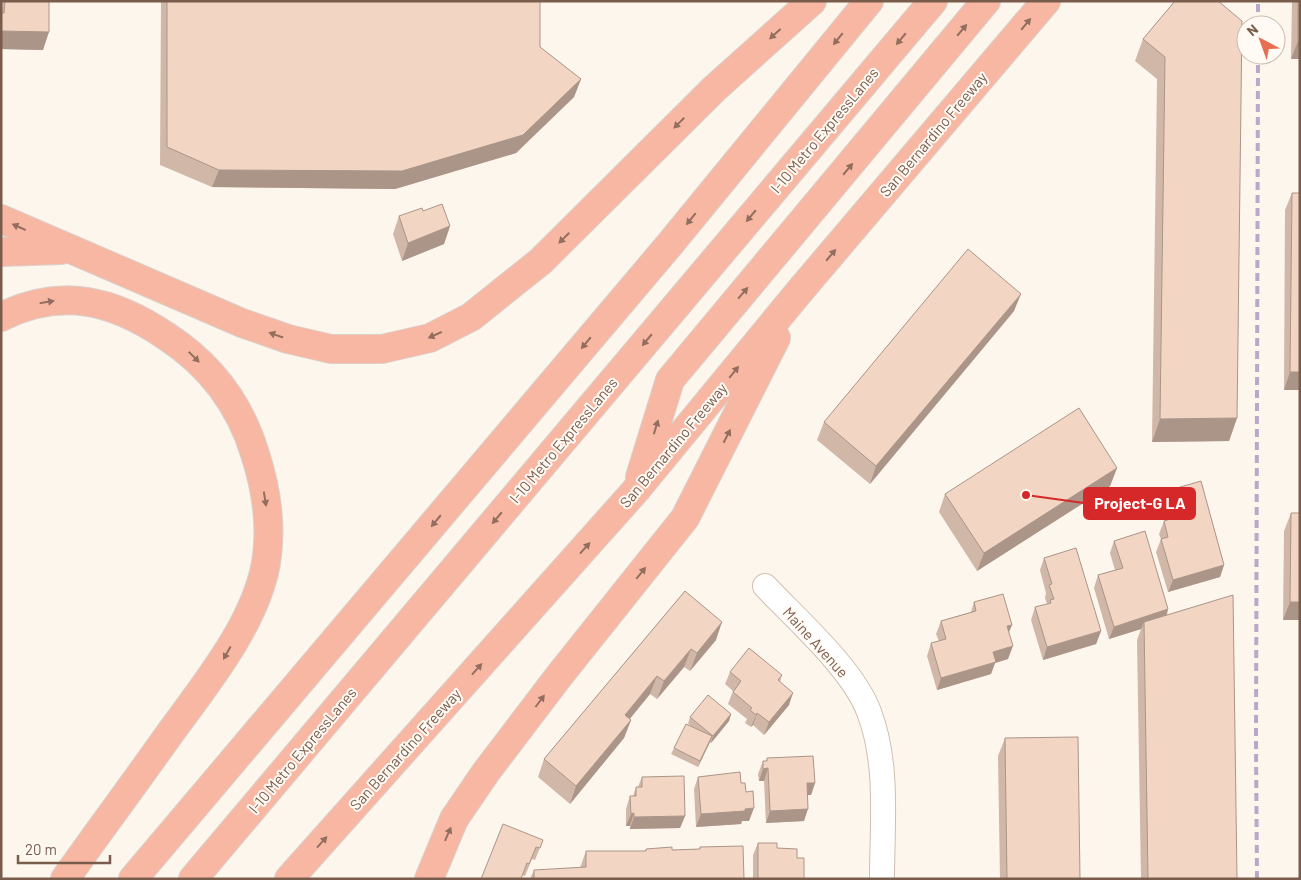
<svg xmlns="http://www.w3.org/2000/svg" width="1301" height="880" viewBox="0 0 1301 880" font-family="Barlow,sans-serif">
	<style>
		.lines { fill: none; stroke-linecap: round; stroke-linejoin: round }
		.minor-casing { stroke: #d1beb0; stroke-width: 26 }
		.motorway-casing { stroke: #dad1cd; stroke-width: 30 }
		.minor { stroke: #fff; stroke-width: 24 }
		.motorway { stroke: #f7b7a3; stroke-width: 28 }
		.rail { stroke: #b9a8c9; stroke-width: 4; stroke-dasharray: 8 5; stroke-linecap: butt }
		.wall { fill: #d1b7a8 }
		.shaded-wall { fill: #aa9588 }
		.building { fill: #f3d5c3; stroke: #aa9588 }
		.oneway { fill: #936e5e }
		.labels { text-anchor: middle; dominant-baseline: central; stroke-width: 4; stroke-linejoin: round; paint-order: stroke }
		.street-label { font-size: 15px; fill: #7a5c4d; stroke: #fffaf3 }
		.leader { fill: none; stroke: #d62828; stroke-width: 2 }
		.callout-dot { fill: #d62828; stroke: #fffaf3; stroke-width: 2 }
		.callout { fill: #d62828; stroke: #d62828; stroke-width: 2 }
		.callout-label { font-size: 16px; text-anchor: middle; font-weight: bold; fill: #fff }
	</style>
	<rect width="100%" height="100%" fill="#fdf6ec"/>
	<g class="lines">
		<defs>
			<path id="minor" d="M765,586C798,621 853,669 869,712C889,764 882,825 882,879"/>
			<g id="motorway">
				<polyline points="1,219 242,323 288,339 331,349 382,349 430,338 471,317 541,261 714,89 812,1"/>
				<polyline points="1,252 61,250"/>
				<path d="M1,317C61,287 113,300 166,336C209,364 240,404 255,454C266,488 272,527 266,563C255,625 204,686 168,736C134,784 99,831 65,879"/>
				<polyline points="640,477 670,380 986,1"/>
				<polyline points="133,879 670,244 869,1"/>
				<polyline points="193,879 933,1"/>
				<polyline points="289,879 636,490 799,292 1046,1"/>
				<polyline points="429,879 454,819 486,772 559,676 685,518 776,338"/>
			</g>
		</defs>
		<use href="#minor" class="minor-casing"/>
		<use href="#motorway" class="motorway-casing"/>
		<use href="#minor" class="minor"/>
		<use href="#motorway" class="motorway"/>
		<g class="rail">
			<polyline points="1258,25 1258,1"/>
			<polyline points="1257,879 1256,742 1258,55"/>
		</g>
	</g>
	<g class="wall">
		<polygon points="1,1 49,1 43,50 1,49"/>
		<polygon points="161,1 540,1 540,47 581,79 574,97 516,153 395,189 212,187 160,165"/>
		<polygon points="1175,1 1237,418 1229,441 1152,442 1157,79 1135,61 1143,39"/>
		<polygon points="1292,1 1300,1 1300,59 1291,59"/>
		<polygon points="1292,193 1300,390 1284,390 1285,210"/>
		<polygon points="423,211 450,226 444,244 402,261 393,234 399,216"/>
		<polygon points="1014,311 870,484 817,440 824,422"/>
		<polygon points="1117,468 1110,486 977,571 939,512 945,494"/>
		<polygon points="1170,490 1224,565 1220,577 1168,592 1156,552 1161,539 1159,534 1164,521 1170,520 1165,503"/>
		<polygon points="1291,513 1300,513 1300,620 1283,620 1284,531"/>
		<polygon points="1114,541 1168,609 1167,615 1237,879 1141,879 1137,640 1141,629 1109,639 1094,588 1098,575 1115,570 1110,553"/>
		<polygon points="1044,558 1101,631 1096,644 1043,660 1031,620 1035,607 1047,604 1045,598 1046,593 1040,570"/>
		<polygon points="685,591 716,640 690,671 684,667 657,699 650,694 630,719 631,720 624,738 570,804 538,777 544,759"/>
		<polygon points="974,602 1009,633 1008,659 995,663 991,674 937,690 927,656 931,643 939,641 936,634 941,621 971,612"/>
		<polygon points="730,672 782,675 780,682 789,705 764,735 753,725 751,727 745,723 747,719 728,704 733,691 725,684"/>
		<polygon points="731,714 729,721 711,743 710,742 698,767 671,754 674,748 690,725 688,724 690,717"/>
		<polygon points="1005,738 1080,879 1000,879 998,756"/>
		<polygon points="767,758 815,783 811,795 808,795 804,821 766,823 764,781 759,781 758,774 763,761 766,761"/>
		<polygon points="642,777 685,816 680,828 630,829 630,826 626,826 626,809 630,796 633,796 636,787 638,787"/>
		<polygon points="698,777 741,783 749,821 742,821 741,824 696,827 694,789"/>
		<polygon points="543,840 535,860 532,859 525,876 522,875 481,879"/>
		<polygon points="758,843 777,848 797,858 804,879 753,879 753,855"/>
		<polygon points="700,847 744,879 580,868 586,851 645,851 646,849 672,850 699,849"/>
		<polygon points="534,870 534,879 530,879"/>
	</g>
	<g class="shaded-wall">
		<polygon points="1,31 49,32 43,50 1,49"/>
		<polygon points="1298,41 1300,41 1300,59 1291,59"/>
		<polygon points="581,79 574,97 516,153 395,189 212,187 219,170"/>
		<polygon points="450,226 444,244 402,261 408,243"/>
		<polygon points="1021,294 1014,311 870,484 876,466"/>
		<polygon points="1290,372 1300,372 1300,390 1284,390"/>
		<polygon points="1237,418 1229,441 1152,442 1160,419"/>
		<polygon points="1117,468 1110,486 977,571 984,553"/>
		<polygon points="1224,565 1220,577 1168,592 1173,580"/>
		<polygon points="1290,602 1300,602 1300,620 1283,620"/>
		<polygon points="1168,609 1164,622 1144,622 1141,629 1109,639 1114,627"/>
		<polygon points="722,622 716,640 690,671 697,653"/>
		<polygon points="1012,625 1007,637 1007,626"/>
		<polygon points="1101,631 1096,644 1043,660 1047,647"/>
		<polygon points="1013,646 1008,659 995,663 991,674 937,690 941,678 993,652"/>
		<polygon points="691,649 684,667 657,699 664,681"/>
		<polygon points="657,676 650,694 618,733 625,715"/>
		<polygon points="793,693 789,705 764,735 769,722"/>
		<polygon points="757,713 753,725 751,727 756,715"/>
		<polygon points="731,714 729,721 711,743 713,736"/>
		<polygon points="631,720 624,738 570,804 576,786"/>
		<polygon points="712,736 710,742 698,767 700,761"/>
		<polygon points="768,768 764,781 759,781 763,769"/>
		<polygon points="807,783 815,783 811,795 802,795"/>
		<polygon points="754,808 749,821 742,821 741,824 696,827 701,814"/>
		<polygon points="808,809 804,821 766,823 770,811"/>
		<polygon points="634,813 630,826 626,826 631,814"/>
		<polygon points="685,816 680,828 630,829 634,817"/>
	</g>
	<g class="building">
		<polygon points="5,1 49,1 49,32 1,31 1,13 4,13"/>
		<polygon points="167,1 540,1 540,47 581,79 523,135 402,171 219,170 167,147"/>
		<polygon points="1175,1 1218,1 1242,21 1237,418 1160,419 1165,57 1143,39"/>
		<rect x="1298" y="1" width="2" height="40"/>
		<polygon points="1292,193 1300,193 1300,372 1290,372"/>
		<polygon points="442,204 450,226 408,243 399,216 422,208 423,211"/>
		<polygon points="968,249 1021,294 876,466 824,422"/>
		<polygon points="1079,408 1117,468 984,553 945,494"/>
		<polygon points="1201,481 1224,565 1173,580 1161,539 1168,537 1164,521 1177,517 1170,490"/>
		<polygon points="1291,513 1300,513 1300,602 1290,602"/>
		<polygon points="1145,531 1168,609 1114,627 1098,575 1123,568 1114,541"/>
		<polygon points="1076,548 1101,631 1047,647 1035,607 1051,603 1050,600 1054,599 1049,585 1052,584 1044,558"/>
		<polygon points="685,591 722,622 697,653 691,649 664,681 657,676 625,715 631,720 576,786 544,759"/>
		<polygon points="1003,594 1012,625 1007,626 1013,646 993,652 996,662 941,678 931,643 946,639 941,621 976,611 974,602"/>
		<polygon points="1233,595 1237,879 1148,879 1144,622"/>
		<polygon points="749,648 782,675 778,680 793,693 769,722 757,713 756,715 750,710 752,708 733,692 741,681 730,672"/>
		<polygon points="708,695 731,714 713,736 690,717"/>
		<polygon points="686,724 712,736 700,761 674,748"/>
		<polygon points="1078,737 1080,879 1007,879 1005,738"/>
		<polygon points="813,756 815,783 807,783 808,809 770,811 768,768 763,769 763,761 767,761 767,758"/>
		<polygon points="740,772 741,783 745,783 746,792 753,791 754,808 745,809 745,811 701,814 698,777"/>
		<polygon points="684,776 685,816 634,817 634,813 631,814 630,796 636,796 636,787 642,787 642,777"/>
		<polygon points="503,824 543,840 540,848 536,847 529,864 527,863 521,879 481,879"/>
		<polygon points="758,843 777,843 777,848 797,849 797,858 804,858 804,879 758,879"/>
		<polygon points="743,846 744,879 534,879 534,870 586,867 586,851 646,851 646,849 672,847 672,850 700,849 700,847"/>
	</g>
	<defs><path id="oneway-solid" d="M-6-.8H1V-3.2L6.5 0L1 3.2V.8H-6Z" transform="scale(1.25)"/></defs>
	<g class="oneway">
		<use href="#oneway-solid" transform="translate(1026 24) rotate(-50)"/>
		<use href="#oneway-solid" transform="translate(962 30) rotate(-50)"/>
		<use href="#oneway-solid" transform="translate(775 34) rotate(138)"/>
		<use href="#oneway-solid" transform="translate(838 39) rotate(129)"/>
		<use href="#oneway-solid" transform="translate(901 39) rotate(130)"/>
		<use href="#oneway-solid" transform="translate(679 123) rotate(135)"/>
		<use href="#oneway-solid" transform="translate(848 169) rotate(-50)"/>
		<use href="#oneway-solid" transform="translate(751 216) rotate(130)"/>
		<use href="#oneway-solid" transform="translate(691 219) rotate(129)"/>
		<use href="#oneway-solid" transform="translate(19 227) rotate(-156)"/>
		<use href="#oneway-solid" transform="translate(564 238) rotate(135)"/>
		<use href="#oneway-solid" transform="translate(831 255) rotate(-50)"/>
		<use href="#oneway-solid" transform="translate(743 293) rotate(-49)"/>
		<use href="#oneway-solid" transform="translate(47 302) rotate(-9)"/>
		<use href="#oneway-solid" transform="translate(276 335) rotate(-161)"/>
		<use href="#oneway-solid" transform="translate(435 335) rotate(156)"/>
		<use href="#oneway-solid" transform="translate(647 340) rotate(130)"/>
		<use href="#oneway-solid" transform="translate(586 343) rotate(130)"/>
		<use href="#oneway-solid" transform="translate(194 357) rotate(45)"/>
		<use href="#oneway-solid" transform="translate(734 372) rotate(-51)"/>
		<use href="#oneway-solid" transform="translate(656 427) rotate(-73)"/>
		<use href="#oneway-solid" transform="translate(727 436) rotate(-63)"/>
		<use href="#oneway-solid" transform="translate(265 499) rotate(81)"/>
		<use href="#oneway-solid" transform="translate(497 518) rotate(130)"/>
		<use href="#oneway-solid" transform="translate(436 521) rotate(130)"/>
		<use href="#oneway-solid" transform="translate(585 548) rotate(-48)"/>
		<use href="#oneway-solid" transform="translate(641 573) rotate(-51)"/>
		<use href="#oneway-solid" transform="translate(227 653) rotate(119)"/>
		<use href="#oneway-solid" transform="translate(477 669) rotate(-48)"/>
		<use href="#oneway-solid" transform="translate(540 701) rotate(-53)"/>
		<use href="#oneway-solid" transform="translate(448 834) rotate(-66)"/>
		<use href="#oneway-solid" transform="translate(322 842) rotate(-48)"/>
	</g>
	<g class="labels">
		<g class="street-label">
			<text transform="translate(824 130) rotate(-50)">I-10 Metro ExpressLanes</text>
			<text transform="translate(933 134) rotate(-50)">San Bernardino Freeway</text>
			<text transform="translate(563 440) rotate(-50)">I-10 Metro ExpressLanes</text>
			<text transform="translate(673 445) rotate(-50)">San Bernardino Freeway</text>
			<text transform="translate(816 642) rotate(48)">Maine Avenue</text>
			<text transform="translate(405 749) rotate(-48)">San Bernardino Freeway</text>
			<text transform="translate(302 750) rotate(-50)">I-10 Metro ExpressLanes</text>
		</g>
	</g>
	<path class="leader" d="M1026 495L1084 503"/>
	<circle class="callout-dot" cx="1026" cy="495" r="5"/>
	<rect class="callout" x="1084" y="488" width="111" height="31" rx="5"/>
	<g class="callout-label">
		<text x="1140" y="509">Project-G LA</text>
	</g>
	<rect width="1301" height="880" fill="none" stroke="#7a5c4d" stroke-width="5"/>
	<g transform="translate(1261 40) rotate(319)"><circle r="24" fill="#fffaf3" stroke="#cabbb1"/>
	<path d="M0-4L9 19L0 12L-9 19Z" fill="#e76f51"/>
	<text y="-8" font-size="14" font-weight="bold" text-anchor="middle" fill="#7a5c4d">N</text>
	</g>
	<path d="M18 855v8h92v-8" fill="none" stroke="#7a5c4d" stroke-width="2.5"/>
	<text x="25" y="855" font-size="15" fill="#7a5c4d" stroke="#fffaf3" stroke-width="4" paint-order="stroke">20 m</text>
</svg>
